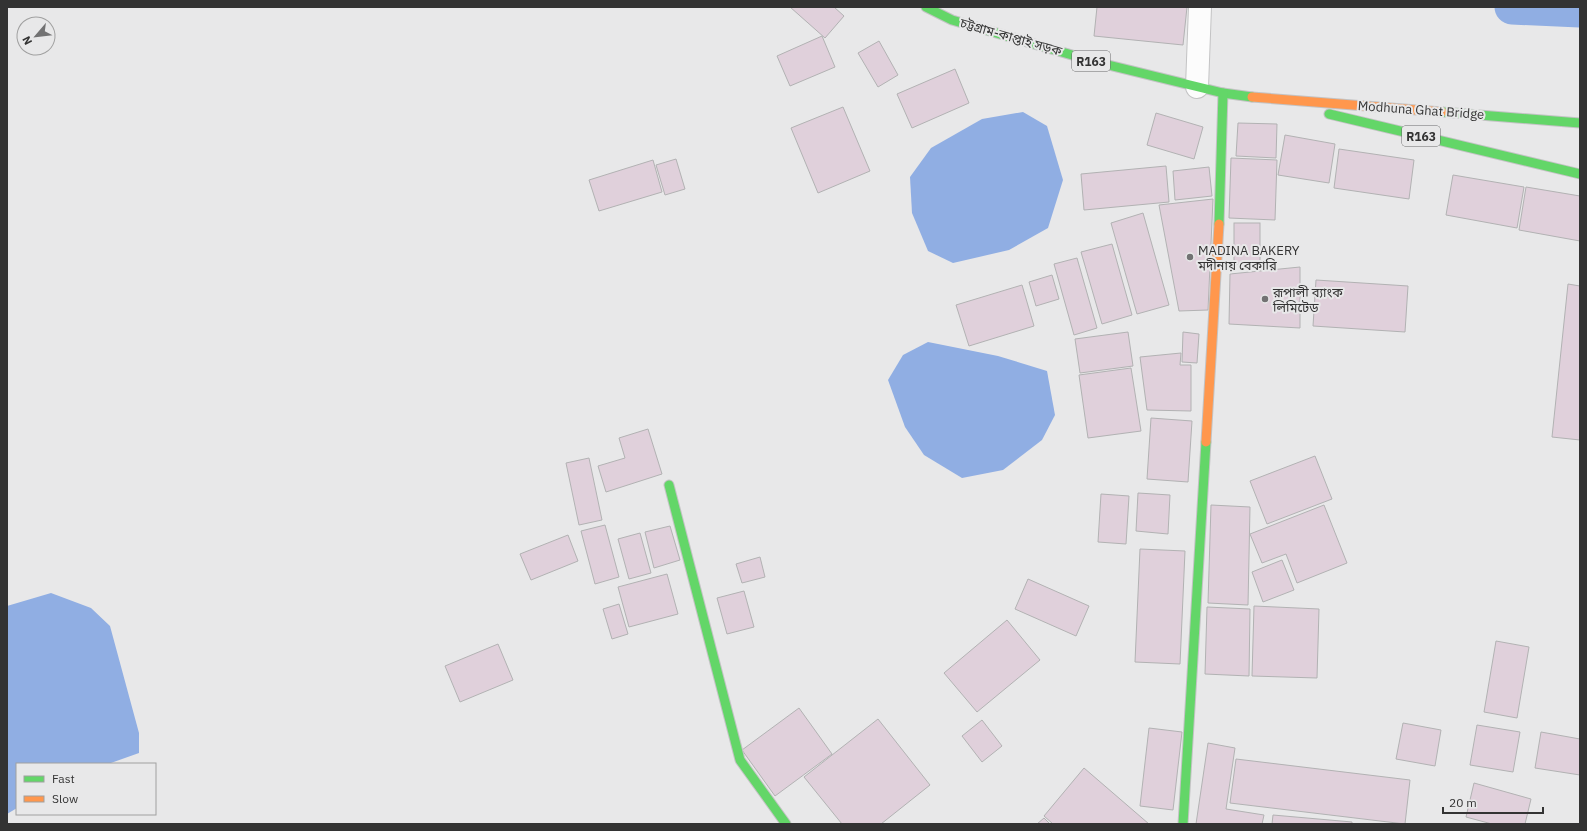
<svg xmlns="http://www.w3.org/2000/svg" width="1587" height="831" viewBox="0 0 1587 831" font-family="'IBM Plex Sans','Noto Sans Bengali',sans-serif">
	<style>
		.water { fill: #90aee3 }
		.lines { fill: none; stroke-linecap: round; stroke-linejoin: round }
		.canal { stroke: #90aee3; stroke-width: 35 }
		.building { fill: #e0d0db; stroke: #b2b2b3 }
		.street-casing { stroke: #c3c3c4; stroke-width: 24 }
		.fast-casing { stroke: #c3c3c4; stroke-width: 11 }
		.slow-casing { stroke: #c3c3c4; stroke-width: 11 }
		.street { stroke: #fcfcfc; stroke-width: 22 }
		.fast { stroke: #63d668; stroke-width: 9 }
		.slow { stroke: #ff974d; stroke-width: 9 }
		.poi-dot { fill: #727273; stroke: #e8e8e9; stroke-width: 1.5 }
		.labels { text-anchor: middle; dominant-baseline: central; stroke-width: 4; stroke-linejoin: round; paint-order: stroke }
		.shield { fill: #e8e8e9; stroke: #69696a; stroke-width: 1 }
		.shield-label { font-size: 12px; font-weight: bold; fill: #333 }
		.street-label { font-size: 13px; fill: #333; stroke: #e8e8e9 }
		.poi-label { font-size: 13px; fill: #333; stroke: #e8e8e9; text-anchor: start }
	</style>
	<rect width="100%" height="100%" fill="#e8e8e9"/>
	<g class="water">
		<polygon points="1023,112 1047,126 1063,180 1048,228 1009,250 953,263 928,251 912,213 910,177 931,148 982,119"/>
		<polygon points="928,342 998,356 1047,371 1055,415 1042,440 1003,470 962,478 924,455 905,427 888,380 903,355"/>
		<polygon points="51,593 91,608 110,626 139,733 139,753 108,764 17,764 17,808 7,814 7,606"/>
	</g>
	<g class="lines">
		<polyline class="canal" points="1512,7 1580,10"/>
	</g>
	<g class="building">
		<polygon points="790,7 834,7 844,16 825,38"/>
		<polygon points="1097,7 1187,7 1183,45 1094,36"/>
		<polygon points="822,36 835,67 790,86 777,56"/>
		<polygon points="879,41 898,75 878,87 858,53"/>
		<polygon points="955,69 969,103 912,128 897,94"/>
		<polygon points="843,107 870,171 818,193 791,128"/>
		<polygon points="1156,113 1203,127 1194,159 1147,145"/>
		<polygon points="1238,123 1277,124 1276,158 1236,156"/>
		<polygon points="1285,135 1335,144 1329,183 1278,175"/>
		<polygon points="1339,149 1414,160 1409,199 1334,188"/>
		<polygon points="1231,158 1277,160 1275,220 1229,218"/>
		<polygon points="676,159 685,189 665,195 656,165"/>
		<polygon points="653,160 662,192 599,211 589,180"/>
		<polygon points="1166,166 1169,202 1084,210 1081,174"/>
		<polygon points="1209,167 1212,196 1175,200 1173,171"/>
		<polygon points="1453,175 1524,187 1517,228 1446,215"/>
		<polygon points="1526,187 1580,196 1580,241 1519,230"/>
		<polygon points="1213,199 1208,310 1179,311 1159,205"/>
		<polygon points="1143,213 1169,305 1137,314 1111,223"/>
		<rect x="1234" y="223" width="26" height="41"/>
		<polygon points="1112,244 1132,315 1102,324 1081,252"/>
		<polygon points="1077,258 1097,328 1074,335 1054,264"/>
		<polygon points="1300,267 1300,328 1229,324 1230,274"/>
		<polygon points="1052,275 1059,299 1036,306 1029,282"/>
		<polygon points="1316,280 1408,286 1405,332 1313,326"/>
		<polygon points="1568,284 1580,286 1580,440 1552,437"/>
		<polygon points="1022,285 1034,326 969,346 956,305"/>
		<polygon points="1128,332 1133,366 1080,373 1075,339"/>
		<polygon points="1183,332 1199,334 1197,363 1182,362"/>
		<polygon points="1181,353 1180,365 1191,365 1191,411 1147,410 1140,357"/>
		<polygon points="1131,368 1141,431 1088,438 1079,375"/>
		<polygon points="1151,418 1192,421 1188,482 1147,479"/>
		<polygon points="648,429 662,474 606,492 598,466 625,458 619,438"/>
		<polygon points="1315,456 1332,499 1267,524 1250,481"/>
		<polygon points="589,458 602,520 579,525 566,463"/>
		<polygon points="1138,493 1170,495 1168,534 1136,531"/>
		<polygon points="1101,494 1129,496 1126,544 1098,542"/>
		<polygon points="1211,505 1250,507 1248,605 1208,603"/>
		<polygon points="1324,505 1347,563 1297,583 1286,554 1262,563 1250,534"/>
		<polygon points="605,525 619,577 595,584 581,531"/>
		<polygon points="670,526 680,560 654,568 645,532"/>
		<polygon points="640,533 651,573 629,579 618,539"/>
		<polygon points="568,535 578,561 531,580 520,554"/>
		<polygon points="1140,549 1185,551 1180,664 1135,662"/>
		<polygon points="760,557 765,577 742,583 736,564"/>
		<polygon points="1282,560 1294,590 1263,602 1252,572"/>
		<polygon points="667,574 678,614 629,627 618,587"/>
		<polygon points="1028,579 1089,606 1076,636 1015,609"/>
		<polygon points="744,591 754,627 727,634 717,598"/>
		<polygon points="619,604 628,634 612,639 603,609"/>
		<polygon points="1254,606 1319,609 1317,678 1252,676"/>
		<polygon points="1207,607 1250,609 1249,676 1205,674"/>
		<polygon points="1007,620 1040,660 977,712 944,673"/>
		<polygon points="1496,641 1529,647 1517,718 1484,712"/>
		<polygon points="498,644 513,680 460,702 445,666"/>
		<polygon points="799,708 832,754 775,796 742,750"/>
		<polygon points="878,719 930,785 881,824 842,824 804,777"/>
		<polygon points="982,720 1002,746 982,762 962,736"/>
		<polygon points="1403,723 1441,730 1435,766 1396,759"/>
		<polygon points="1477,725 1520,732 1513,772 1470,765"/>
		<polygon points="1149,728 1182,732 1173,810 1140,806"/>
		<polygon points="1541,732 1580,739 1580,775 1535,768"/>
		<polygon points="1208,743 1235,748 1226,809 1264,815 1262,824 1196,824"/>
		<polygon points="1236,759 1410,780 1405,824 1230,803"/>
		<polygon points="1084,768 1149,824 1053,824 1044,816"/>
		<polygon points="1474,783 1531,799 1525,824 1492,824 1466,817"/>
		<polygon points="1273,815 1352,822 1352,824 1272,824"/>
		<polygon points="1044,818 1050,824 1037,824"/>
	</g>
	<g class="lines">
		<defs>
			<polyline id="street" points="1197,87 1200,7"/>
			<g id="fast">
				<polyline points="926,7 952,20 1096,62 1223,93 1252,97"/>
				<polyline points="1442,112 1580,123"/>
				<polyline points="1329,114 1580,174"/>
				<polyline points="1219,224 1223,93"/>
				<polyline points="669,485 740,760 786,824"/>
				<polyline points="1183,824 1206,442"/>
			</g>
			<g id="slow">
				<polyline points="1252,97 1442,112"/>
				<polyline points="1206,442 1219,224"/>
			</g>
		</defs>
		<use href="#street" class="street-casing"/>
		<use href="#fast" class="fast-casing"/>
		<use href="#slow" class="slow-casing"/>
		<use href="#street" class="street"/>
		<use href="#fast" class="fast"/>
		<use href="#slow" class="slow"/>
	</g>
	<g class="poi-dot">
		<circle cx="1190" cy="257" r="4"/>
		<circle cx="1265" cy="299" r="4"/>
	</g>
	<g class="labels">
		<g class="shield">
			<rect x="1072" y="51" width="38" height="20" rx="3"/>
			<rect x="1402" y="126" width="38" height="20" rx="3"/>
		</g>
		<g class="shield-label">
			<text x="1091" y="61">R163</text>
			<text x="1421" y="136">R163</text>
		</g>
		<g class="street-label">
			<text transform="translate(1011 37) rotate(16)">চট্টগ্রাম-কাপ্তাই সড়ক</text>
			<text transform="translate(1421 110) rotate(4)">Modhuna Ghat Bridge</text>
		</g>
		<g class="poi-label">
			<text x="1198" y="250">MADINA BAKERY<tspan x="1198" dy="15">মদীনায় বেকারি</tspan></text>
			<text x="1273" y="292">রূপালী ব্যাংক<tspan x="1273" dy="15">লিমিটেড</tspan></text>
		</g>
	</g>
	<rect width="1587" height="831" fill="none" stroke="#333333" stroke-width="16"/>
	<rect x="16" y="763" width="140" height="52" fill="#e8e8e9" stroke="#a0a0a0"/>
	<rect x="24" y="776" width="20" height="6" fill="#63d668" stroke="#a0a0a0"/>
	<text x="52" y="783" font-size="12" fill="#333333">Fast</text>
	<rect x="24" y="796" width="20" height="6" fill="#ff974d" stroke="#a0a0a0"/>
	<text x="52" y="803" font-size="12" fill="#333333">Slow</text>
	<g transform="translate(36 36) rotate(242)"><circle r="19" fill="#e8e8e9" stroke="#a0a0a0"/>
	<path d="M0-3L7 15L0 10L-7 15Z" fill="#727273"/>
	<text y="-6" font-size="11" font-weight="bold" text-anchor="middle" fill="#333333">N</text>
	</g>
	<path d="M1443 807v6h100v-6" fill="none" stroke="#333333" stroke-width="2"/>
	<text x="1449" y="807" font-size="12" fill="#333333" stroke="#e8e8e9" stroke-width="3" paint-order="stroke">20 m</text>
</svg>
